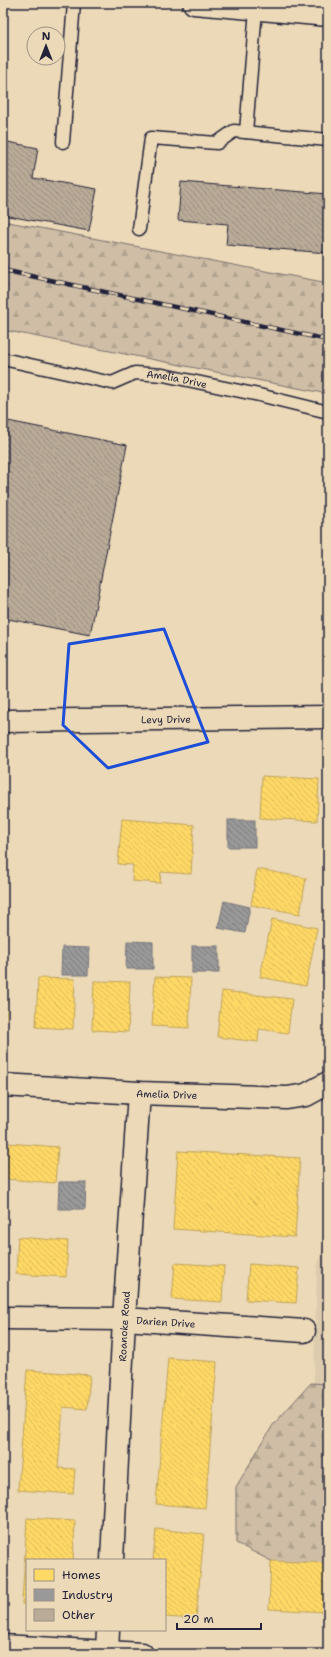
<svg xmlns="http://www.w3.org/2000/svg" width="331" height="1657" viewBox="0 0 331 1657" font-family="'Shantell Sans',sans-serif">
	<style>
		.built { fill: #ddcbae }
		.forest { fill: url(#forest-firs); stroke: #787070 }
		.homes { fill: url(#homes-back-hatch); stroke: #bda259 }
		.industry { fill: url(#industry-back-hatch); stroke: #75757d }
		.building { fill: url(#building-back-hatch); stroke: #22223b }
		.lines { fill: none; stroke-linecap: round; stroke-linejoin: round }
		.service-casing { stroke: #22223b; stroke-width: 15 }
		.minor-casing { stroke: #22223b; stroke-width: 25 }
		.primary-casing { stroke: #22223b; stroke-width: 25 }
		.service { stroke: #ecd9b7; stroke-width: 12 }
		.minor { stroke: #ecd9b7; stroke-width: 22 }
		.primary { stroke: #ecd9b7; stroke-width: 22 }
		.rail-casing { stroke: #22223b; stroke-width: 4.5 }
		.rail { stroke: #ecd9b7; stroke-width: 3; stroke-dasharray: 9; stroke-linecap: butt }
		.marked { fill: none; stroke: #1d4ed8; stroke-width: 3; stroke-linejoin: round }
		.labels { text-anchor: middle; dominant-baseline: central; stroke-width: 4; stroke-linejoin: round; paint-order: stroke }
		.street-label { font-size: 10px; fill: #22223b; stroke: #ecd9b7 }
	</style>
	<defs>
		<pattern id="forest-firs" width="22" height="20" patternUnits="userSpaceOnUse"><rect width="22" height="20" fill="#cfbea5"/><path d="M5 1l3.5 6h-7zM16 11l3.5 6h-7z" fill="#b1a38f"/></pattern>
		<pattern id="homes-back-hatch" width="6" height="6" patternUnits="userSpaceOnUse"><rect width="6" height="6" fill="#ffd966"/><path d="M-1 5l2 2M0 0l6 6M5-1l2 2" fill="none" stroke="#daba59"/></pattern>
		<pattern id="industry-back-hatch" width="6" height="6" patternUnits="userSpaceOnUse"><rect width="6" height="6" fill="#999"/><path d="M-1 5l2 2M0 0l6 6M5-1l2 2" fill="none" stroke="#7c7c7e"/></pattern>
		<pattern id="building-back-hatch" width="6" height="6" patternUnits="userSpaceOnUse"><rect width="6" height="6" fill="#baab98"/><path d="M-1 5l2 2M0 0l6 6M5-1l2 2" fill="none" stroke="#978b7d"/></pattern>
	</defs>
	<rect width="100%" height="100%" fill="#ecd9b7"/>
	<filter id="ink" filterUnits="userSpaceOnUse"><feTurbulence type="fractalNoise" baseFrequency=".025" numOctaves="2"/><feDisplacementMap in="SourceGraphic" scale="8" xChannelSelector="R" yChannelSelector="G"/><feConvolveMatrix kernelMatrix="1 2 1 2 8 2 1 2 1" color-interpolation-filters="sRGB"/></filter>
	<g filter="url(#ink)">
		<polygon class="built" points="328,1231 328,1483 311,1481 317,1268"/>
		<g class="forest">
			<polygon points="3,221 328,283 328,394 3,330"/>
			<polygon points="311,1383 328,1384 328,1570 283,1567 236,1543 236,1487 273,1425"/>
		</g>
		<g class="homes">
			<polygon points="262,776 319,779 317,821 260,818"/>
			<polygon points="122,819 194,825 191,874 161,872 160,883 132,881 133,865 118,864"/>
			<polygon points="257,869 306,878 300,914 251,905"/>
			<polygon points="272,919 317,928 306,986 260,977"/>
			<polygon points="3,971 8,971 6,1021 3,1020"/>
			<polygon points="155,977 191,978 189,1028 152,1026"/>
			<polygon points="38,978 75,979 73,1029 36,1027"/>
			<polygon points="94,981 130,982 128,1032 92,1030"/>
			<polygon points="222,991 292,999 288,1033 259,1029 258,1042 217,1037"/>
			<polygon points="8,1143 58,1147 55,1183 6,1179"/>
			<polygon points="178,1151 300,1158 295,1237 173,1229"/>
			<polygon points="18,1237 68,1241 66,1277 16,1274"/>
			<polygon points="175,1263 224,1266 222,1302 172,1299"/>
			<polygon points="249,1264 299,1268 296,1303 246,1300"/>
			<polygon points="168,1358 217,1362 205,1508 156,1504"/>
			<polygon points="27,1370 90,1375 87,1409 63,1407 58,1468 75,1469 73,1494 18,1490"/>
			<polygon points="27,1518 75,1521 73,1560 27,1560 27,1605 22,1604"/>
			<polygon points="156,1529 204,1534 196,1619 165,1617 165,1560 153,1560"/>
			<polygon points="271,1561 328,1563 328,1612 269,1609"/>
		</g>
		<g class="industry">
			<rect x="228" y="820" width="27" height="27"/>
			<polygon points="224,901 250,907 245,933 218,928"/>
			<polygon points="127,941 153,942 153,969 126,969"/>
			<rect x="192" y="946" width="27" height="27"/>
			<polygon points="62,947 89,948 88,975 61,975"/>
			<polygon points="59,1182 86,1182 85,1209 58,1209"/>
		</g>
		<g class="building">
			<polygon points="3,141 38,148 33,178 97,189 89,231 3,215"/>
			<polygon points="181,182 328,194 328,253 226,245 228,224 178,220"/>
			<polygon points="3,420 127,445 90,635 3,618"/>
		</g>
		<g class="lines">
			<defs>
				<g id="service">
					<polyline points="246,132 256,9"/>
					<polyline points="63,142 74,3"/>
					<polyline points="139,229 151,138 217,143 234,131 328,140"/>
					<path id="s1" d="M3,359L112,383L135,373L163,375L259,395L328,412"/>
				</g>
				<g id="minor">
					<path id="s2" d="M3,721L328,717"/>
					<path id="s3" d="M3,1085L139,1093L287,1098L306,1095L328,1083"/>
					<path id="s4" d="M3,1318L124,1319L304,1331"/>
					<path id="s5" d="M112,1560L124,1319L139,1093"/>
					<polyline points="3,1646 142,1654"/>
					<polyline points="107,1652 108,1630"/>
				</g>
				<polyline id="primary" points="194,3 328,15"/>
			</defs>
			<use href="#service" class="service-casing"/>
			<use href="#minor" class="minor-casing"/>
			<use href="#primary" class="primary-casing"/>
			<use href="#service" class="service"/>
			<use href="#minor" class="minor"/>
			<use href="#primary" class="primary"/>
			<defs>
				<polyline id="rail" points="3,270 328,340"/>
			</defs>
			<use href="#rail" class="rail-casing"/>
			<use href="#rail" class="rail"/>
		</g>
	</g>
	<path class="marked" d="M164,629L208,742L108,768L63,725L69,644Z"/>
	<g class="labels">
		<g class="street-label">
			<text stroke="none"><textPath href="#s1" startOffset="179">Amelia Drive</textPath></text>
			<text stroke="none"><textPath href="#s2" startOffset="163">Levy Drive</textPath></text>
			<text stroke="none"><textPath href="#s3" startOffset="164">Amelia Drive</textPath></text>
			<text stroke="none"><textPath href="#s4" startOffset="163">Darien Drive</textPath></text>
			<text stroke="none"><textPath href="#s5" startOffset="234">Roanoke Road</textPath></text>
		</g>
	</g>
	<rect width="331" height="1657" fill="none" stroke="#ecd9b7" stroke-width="16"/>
	<rect x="8" y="8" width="315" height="1641" fill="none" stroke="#22223b" stroke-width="1.5" filter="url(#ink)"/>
	<rect x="26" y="1559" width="140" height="72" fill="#ecd9b7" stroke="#9b9085"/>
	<rect x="34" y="1569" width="20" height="12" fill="#ffd966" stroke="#9b9085"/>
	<text x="62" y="1579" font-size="12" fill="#22223b">Homes</text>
	<rect x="34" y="1589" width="20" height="12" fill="#999999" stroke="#9b9085"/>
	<text x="62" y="1599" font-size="12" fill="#22223b">Industry</text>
	<rect x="34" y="1609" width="20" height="12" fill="#baab98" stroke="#9b9085"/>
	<text x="62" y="1619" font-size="12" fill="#22223b">Other</text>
	<g transform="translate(46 46)"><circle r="19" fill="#ecd9b7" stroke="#9b9085"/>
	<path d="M0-3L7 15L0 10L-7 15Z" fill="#22223b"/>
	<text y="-6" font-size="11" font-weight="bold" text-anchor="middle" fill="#22223b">N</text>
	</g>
	<path d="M177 1623v6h84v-6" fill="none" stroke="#22223b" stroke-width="2"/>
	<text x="183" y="1623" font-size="12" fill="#22223b" stroke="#ecd9b7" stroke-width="3" paint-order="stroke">20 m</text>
</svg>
